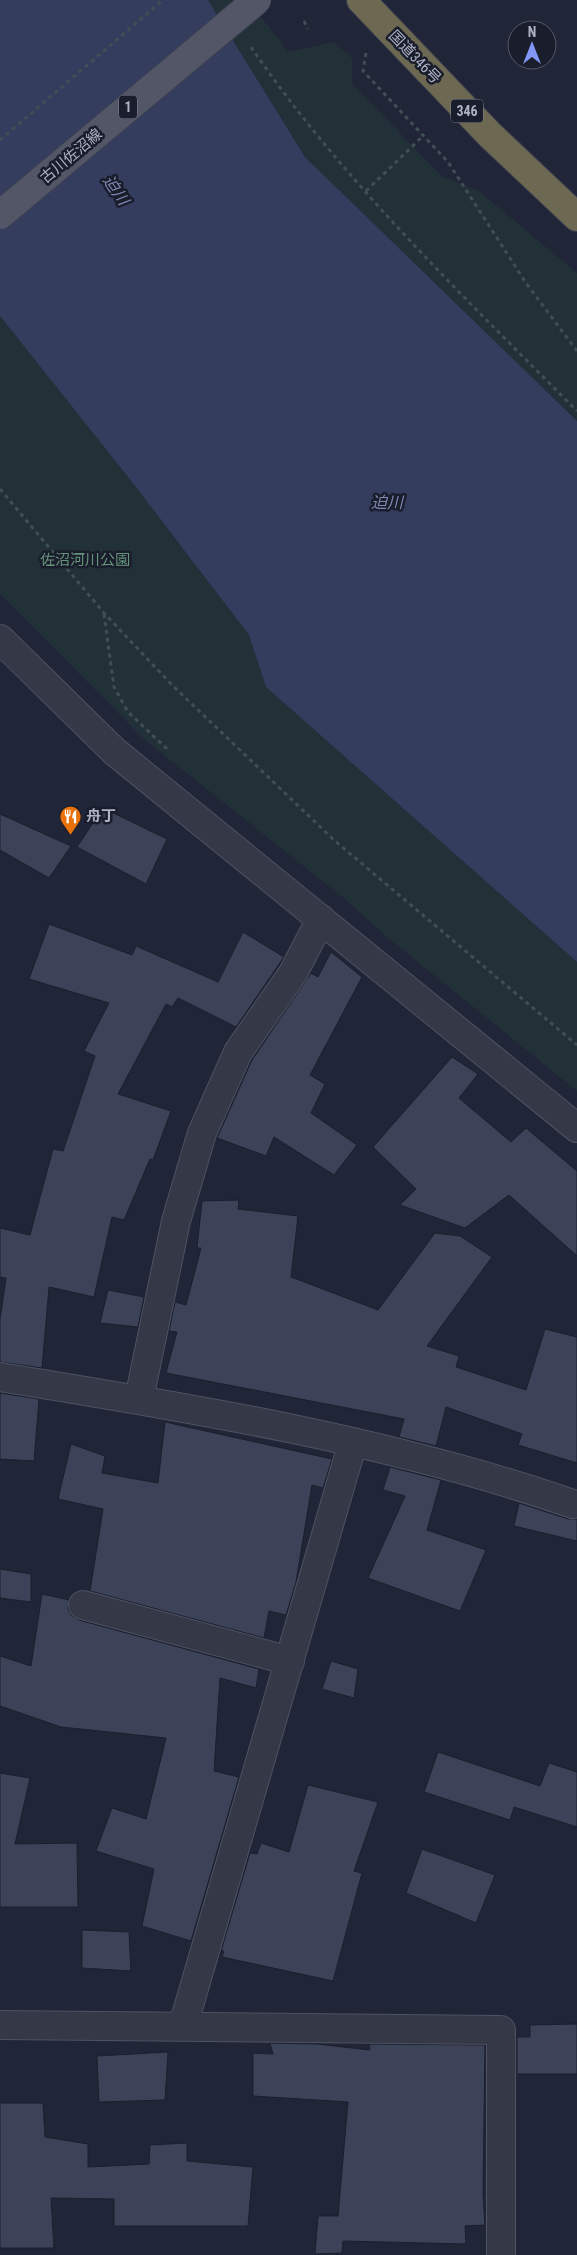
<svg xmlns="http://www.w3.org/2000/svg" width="577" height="2255" viewBox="0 0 577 2255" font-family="'Roboto Condensed','Noto Sans JP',sans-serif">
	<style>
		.green { fill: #223138 }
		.water { fill: #343d5e }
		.building { fill: #3c4257; stroke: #1b1f2e }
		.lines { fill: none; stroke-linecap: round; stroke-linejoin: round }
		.street-casing { stroke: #4e5262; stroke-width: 30 }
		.highway-casing { stroke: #3b3f4f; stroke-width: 30 }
		.path { stroke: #404e55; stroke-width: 3; stroke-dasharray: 4 4; stroke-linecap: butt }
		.street { stroke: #343847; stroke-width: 28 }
		.highway { stroke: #6d6851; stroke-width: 28 }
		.primary-bridge-casing { stroke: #3d4151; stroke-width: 30; stroke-linecap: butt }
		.primary-bridge { stroke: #525667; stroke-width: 28 }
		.labels { text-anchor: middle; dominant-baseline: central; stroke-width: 5; stroke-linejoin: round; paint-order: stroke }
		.shield { fill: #191d2c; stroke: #818596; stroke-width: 1 }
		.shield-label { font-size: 14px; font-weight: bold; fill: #aeb2c4 }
		.street-label { font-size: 15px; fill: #aeb2c4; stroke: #191d2c }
		.park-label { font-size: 15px; fill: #66947a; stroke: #191d2c }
		.poi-label { font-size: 15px; font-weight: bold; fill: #aeb2c4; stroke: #191d2c; text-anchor: start }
		.water-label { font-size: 16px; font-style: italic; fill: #7e89b1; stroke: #191d2c }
	</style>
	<rect width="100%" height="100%" fill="#202537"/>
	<g class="green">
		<polygon points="208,0 248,0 288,52 334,42 352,58 352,84 443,177 479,191 577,273 577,421 305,157"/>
		<polygon points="0,316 132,482 249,635 266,687 577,962 577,1091 387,937 345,899 145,740 0,594"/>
	</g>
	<polygon class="water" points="0,0 208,0 305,157 577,421 577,962 266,687 249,635 132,482 0,316"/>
	<g class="building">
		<polygon points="103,808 167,839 146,884 77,847"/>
		<polygon points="0,814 71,846 49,878 0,850"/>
		<polygon points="49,924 132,955 136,946 218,982 243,932 284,957 236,1027 178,998 172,1007 166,1004 118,1094 171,1111 153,1160 150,1159 124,1220 112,1217 94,1297 49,1287 42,1368 0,1362 0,1319 6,1278 0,1277 0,1228 30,1235 53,1149 63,1151 95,1056 84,1051 109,1003 29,979"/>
		<polygon points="331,952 362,977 310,1075 325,1084 311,1113 357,1145 334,1175 274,1137 266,1156 217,1138 252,1060 311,973 318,977"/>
		<polygon points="452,1057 478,1074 459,1098 511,1142 526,1128 577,1171 577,1256 509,1195 465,1228 400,1205 416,1189 373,1147"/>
		<polygon points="239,1200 238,1209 298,1216 291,1277 378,1310 435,1233 460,1236 492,1257 427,1346 459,1356 456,1367 526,1390 545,1329 577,1337 577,1463 518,1445 522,1434 446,1407 436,1446 399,1437 404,1419 166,1373 177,1332 169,1331 175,1302 186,1305 201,1248 197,1248 202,1201"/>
		<polygon points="108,1290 144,1297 138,1327 100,1323"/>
		<polygon points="0,1393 39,1399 34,1461 0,1459"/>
		<polygon points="165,1422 332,1459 323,1488 312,1485 296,1582 286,1615 269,1611 264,1638 90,1591 103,1509 58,1499 71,1444 105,1456 102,1473 158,1483"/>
		<polygon points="390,1467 441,1480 427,1530 486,1550 460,1611 368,1578 405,1496 383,1490"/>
		<polygon points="519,1503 568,1519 577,1519 577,1541 514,1526"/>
		<polygon points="0,1569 31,1574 31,1602 0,1598"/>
		<polygon points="42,1594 69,1600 68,1609 72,1616 79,1620 259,1669 256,1688 220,1678 214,1771 239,1777 191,1941 142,1926 154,1869 96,1851 112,1808 146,1819 166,1738 61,1727 0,1706 0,1656 31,1666"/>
		<polygon points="331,1661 358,1669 354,1698 322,1689"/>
		<polygon points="438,1752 540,1786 549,1763 577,1772 577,1827 514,1807 510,1820 424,1792"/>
		<polygon points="0,1773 30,1778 15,1844 77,1843 78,1907 0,1907"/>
		<polygon points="308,1785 378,1802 354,1871 362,1873 333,1981 222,1957 224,1951 221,1951 250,1853 257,1854 261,1843 289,1852"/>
		<polygon points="422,1849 495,1875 476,1923 406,1893"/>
		<polygon points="82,1930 129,1932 131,1971 82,1968"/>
		<polygon points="577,2024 577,2074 517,2074 517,2037 530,2037 530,2025"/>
		<polygon points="270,2043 317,2044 370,2050 369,2044 485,2045 483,2194 485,2225 465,2226 466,2244 343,2241 342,2253 315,2254 318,2216 338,2216 348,2102 253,2096 253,2053 273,2054"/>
		<polygon points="168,2052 165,2100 99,2102 97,2056"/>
		<polygon points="0,2103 43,2103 45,2137 88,2144 88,2167 149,2164 150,2145 187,2143 187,2161 253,2167 248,2226 114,2226 114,2199 51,2198 54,2248 0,2248"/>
	</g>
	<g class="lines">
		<defs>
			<g id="street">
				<polyline points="0,639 114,751 577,1128"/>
				<path d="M0,1377C192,1408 388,1440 573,1504"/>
				<polyline points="139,1399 176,1221 202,1133 238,1052 293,973 321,919"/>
				<polyline points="83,1605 290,1661"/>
				<polyline points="0,2025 501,2030 501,2255"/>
				<polyline points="183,2026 353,1442"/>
			</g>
			<polyline id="highway" points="361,0 490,135 577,217"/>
		</defs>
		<use href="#street" class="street-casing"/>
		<use href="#highway" class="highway-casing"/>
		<g class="path">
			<polyline points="304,21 308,29"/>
			<path d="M251,47C341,179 465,298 577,411"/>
			<polyline points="366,53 363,71 448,162 526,283 577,351"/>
			<polyline points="0,140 163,0"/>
			<polyline points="366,191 422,137"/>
			<polyline points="0,489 104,613 172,685 335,841 577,1045"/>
			<polyline points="104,614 114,687 128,712 167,749"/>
		</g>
		<use href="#street" class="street"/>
		<use href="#highway" class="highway"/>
		<defs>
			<polyline id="primary-bridge" points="0,215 257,0"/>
		</defs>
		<use href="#primary-bridge" class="primary-bridge-casing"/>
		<use href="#primary-bridge" class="primary-bridge"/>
	</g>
	<defs>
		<symbol id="restaurant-pin" viewBox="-11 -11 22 30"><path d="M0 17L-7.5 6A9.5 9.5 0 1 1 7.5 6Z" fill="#e8710a" stroke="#191d2c"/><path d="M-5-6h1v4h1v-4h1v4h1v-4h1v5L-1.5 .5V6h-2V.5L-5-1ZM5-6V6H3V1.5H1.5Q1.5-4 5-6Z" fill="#fff"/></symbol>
	</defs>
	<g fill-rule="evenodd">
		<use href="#restaurant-pin" x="58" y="804" width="25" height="34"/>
	</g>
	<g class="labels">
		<g class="shield">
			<rect x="119" y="95.5" width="18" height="23" rx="4"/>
			<rect x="451" y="99.5" width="32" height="23" rx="4"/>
		</g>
		<g class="shield-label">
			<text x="128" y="107">1</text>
			<text x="467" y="111">346</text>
		</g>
		<g class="street-label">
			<text transform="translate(415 57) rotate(46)">国道346号</text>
			<text transform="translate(71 156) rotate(-40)">古川佐沼線</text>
		</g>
		<g class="park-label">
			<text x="85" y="560">佐沼河川公園</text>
		</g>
		<g class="poi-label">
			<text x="86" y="816">舟丁</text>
		</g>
		<g class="water-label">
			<text transform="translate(116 190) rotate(55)">迫川</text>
			<text x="387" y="502">迫川</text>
		</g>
	</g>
	<g transform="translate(532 45)"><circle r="24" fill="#191d2c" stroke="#555969"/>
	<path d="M0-4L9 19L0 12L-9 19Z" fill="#8297f5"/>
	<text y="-8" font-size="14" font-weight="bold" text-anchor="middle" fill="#aeb2c4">N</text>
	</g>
</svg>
